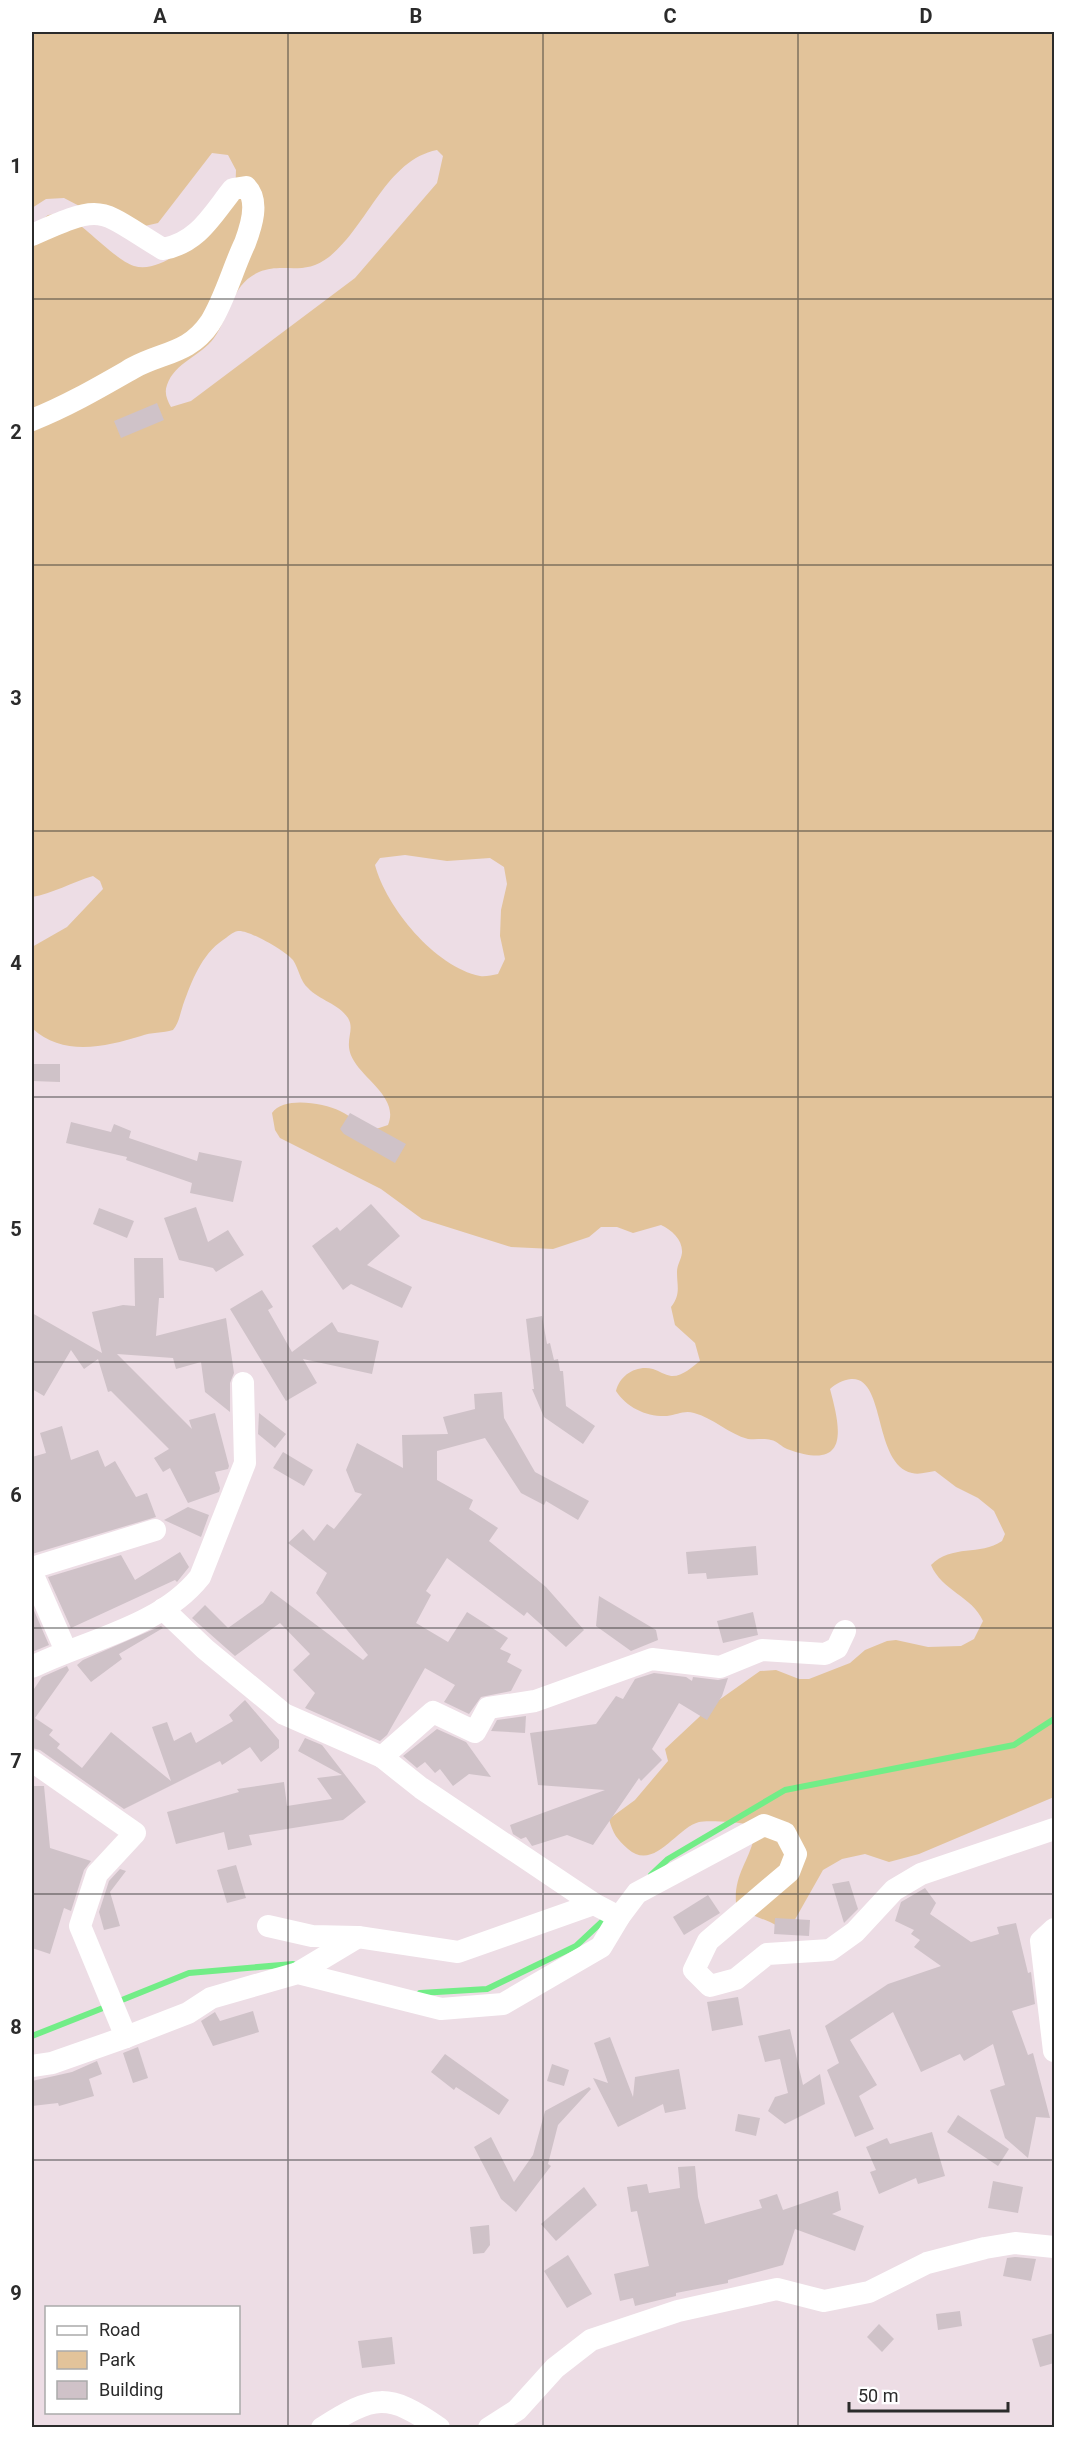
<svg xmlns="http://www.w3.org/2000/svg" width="1086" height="2459" viewBox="0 0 1086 2459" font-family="Roboto,sans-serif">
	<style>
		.green { fill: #e2c39a; fill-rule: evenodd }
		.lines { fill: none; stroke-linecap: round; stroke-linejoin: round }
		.stream { stroke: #72ed87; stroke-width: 6 }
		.building { fill: #cfc2c8 }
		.minor { stroke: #fff; stroke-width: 22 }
		.grid { fill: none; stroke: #2b2b2b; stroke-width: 1.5; stroke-opacity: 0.55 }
		.neatline { fill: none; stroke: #2b2b2b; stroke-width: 2 }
		.grid-label { font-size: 20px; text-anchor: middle; font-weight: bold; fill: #2b2b2b }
	</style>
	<rect width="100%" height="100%" fill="#eddde5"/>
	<path class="green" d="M32,32H1054V1797L919,1854L889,1862L865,1854L842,1859L823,1870L793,1923L779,1927C761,1916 750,1918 736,1903C734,1875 748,1863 754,1838L745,1824C738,1822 706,1820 699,1822C676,1828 654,1872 628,1849C617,1839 613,1834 609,1819L635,1800L668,1761L665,1749L712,1705L760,1671L776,1670L799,1679H809L850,1663L865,1650L887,1641L896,1640L928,1647L961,1646L974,1639L983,1621C972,1596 942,1591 931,1565C952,1544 980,1556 1002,1541L1005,1534L994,1511L978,1498L956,1487L935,1471C928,1472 919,1475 912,1473C873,1464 886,1376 851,1379C843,1380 835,1384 830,1389C841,1430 850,1472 787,1449C782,1447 777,1441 771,1440C764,1438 756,1440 748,1439C729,1434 713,1418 694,1413C684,1410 677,1415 667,1416C647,1417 627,1408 616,1391C620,1375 636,1365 653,1369C659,1371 665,1375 671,1376C682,1377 692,1367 700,1361L695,1343L675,1325L671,1307C681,1294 677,1287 677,1272C677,1265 681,1260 682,1253C683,1240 672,1230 661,1225L633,1233L617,1227H601L589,1237L553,1249L511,1247L422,1219L381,1189L280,1138L275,1130L272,1113C284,1096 323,1103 340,1111C352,1117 360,1125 373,1130L388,1125C399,1099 366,1081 354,1061C342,1042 356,1031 348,1018C339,1004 319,1000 308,988C300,981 299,969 293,960C287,952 248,929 238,931C232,932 228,937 223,940C201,955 192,981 183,1005C180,1014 179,1023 173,1030C163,1033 151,1032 141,1036C105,1047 63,1057 32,1028V947L67,927L103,889L100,881L93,876C72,882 52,894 32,897V228L48,215L64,213C82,224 117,261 134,266C169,276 214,220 235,198L236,170L228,155L212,153L158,223L136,228L87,210L64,198L46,199L32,208ZM437,150L443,156L437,183L355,278L191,401L171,407C167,400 164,393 167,385C175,362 201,356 214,338C230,316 231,284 259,272C284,262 303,277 329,257C368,226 386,160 437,150ZM405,855L447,861L490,858L504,867L507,884L501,910L500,936L505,959L498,974C492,975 485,977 480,976C435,967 386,907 375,865L380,858Z"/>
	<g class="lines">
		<g class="stream">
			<polyline points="651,1875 668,1859 785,1790 1014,1745 1054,1719"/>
			<polyline points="420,1993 487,1989 576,1946 607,1917"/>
			<polyline points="117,2002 189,1973 293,1964"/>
			<polyline points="32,2036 108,2006"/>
		</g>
	</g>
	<g class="building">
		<polygon points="157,403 164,420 121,438 114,421"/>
		<polygon points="32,1064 60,1064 60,1082 32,1081"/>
		<polygon points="350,1113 406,1144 395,1163 344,1134 340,1129"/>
		<polygon points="71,1122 111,1132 114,1124 131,1131 129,1138 197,1161 199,1152 242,1161 233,1202 190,1193 192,1183 126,1160 127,1157 66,1143"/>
		<polygon points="371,1204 400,1236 367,1265 412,1287 402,1308 351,1284 343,1290 312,1246 337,1227 340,1231"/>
		<polygon points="196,1207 208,1242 228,1230 244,1255 216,1272 213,1268 179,1260 164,1218"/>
		<polygon points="99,1208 134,1221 127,1238 93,1224"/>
		<polygon points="134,1258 163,1258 164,1298 159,1298 156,1336 226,1318 234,1373 230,1383 230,1412 205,1392 201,1362 176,1369 173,1358 117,1354 192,1429 189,1420 215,1413 229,1466 228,1469 215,1472 220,1488 219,1492 188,1503 170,1468 163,1472 154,1458 169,1449 111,1391 108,1392 98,1359 84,1369 71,1350 44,1396 32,1389 32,1313 102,1353 92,1312 123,1305 135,1306"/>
		<polygon points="262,1290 273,1307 268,1310 292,1352 332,1322 338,1332 379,1341 372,1374 303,1359 317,1383 286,1401 230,1309"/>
		<polygon points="542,1316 547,1344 550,1343 554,1360 558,1359 560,1371 563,1371 566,1406 595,1426 583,1444 544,1417 532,1389 534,1389 526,1319"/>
		<polygon points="502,1392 504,1418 535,1472 589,1501 578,1520 546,1501 544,1505 521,1493 485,1438 437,1451 437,1480 473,1500 469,1509 498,1528 489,1541 546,1587 584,1630 566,1647 527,1612 524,1616 447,1558 426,1591 431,1595 416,1623 448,1642 467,1612 508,1638 500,1649 511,1654 507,1662 522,1670 511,1691 481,1697 469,1714 444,1702 455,1685 425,1668 387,1735 380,1741 305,1708 315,1693 293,1670 310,1654 280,1623 235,1656 192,1618 205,1605 228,1628 263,1603 271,1591 363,1660 368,1655 316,1593 327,1573 288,1543 303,1529 314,1541 327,1524 334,1529 362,1494 355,1492 346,1470 357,1443 403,1468 402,1435 448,1434 443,1417 475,1409 474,1394"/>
		<polygon points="259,1413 286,1434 275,1448 258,1434"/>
		<polygon points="62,1426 71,1460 98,1450 105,1467 115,1461 136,1497 147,1493 156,1517 32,1554 32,1457 46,1453 40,1433"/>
		<polygon points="283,1452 313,1470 304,1486 273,1468"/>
		<polygon points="188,1507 209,1515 201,1537 164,1520"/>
		<polygon points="756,1546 758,1575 707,1579 706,1573 688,1574 686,1552"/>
		<polygon points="180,1552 189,1567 177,1582 175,1580 71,1628 48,1577 121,1555 135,1580"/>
		<polygon points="599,1596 656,1630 658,1640 631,1651 596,1626"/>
		<polygon points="32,1606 49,1645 32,1652"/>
		<polygon points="753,1612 758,1635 723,1643 717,1621"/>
		<polygon points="161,1626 163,1628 119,1654 122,1659 91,1682 77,1665 83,1660"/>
		<polygon points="67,1666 69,1670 35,1718 53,1730 49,1735 60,1744 57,1748 82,1768 111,1732 171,1781 152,1727 167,1722 174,1741 191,1732 196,1743 233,1721 229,1715 245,1700 279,1740 279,1748 261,1762 250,1747 222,1765 220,1761 124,1809 40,1750 32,1748 32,1692 42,1677"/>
		<polygon points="654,1673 686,1677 692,1681 693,1677 718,1680 728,1678 722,1696 707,1720 679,1703 652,1749 662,1760 641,1781 639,1778 593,1845 567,1835 532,1846 526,1837 521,1839 513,1834 510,1825 605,1790 538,1785 530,1733 596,1724 616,1696 623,1699 635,1679"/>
		<polygon points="526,1716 525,1733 491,1731 497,1720"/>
		<polygon points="437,1729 466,1742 491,1777 469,1774 453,1786 440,1769 435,1773 425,1762 417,1768 403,1756"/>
		<polygon points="305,1738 322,1745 366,1802 343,1820 249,1835 252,1845 228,1850 224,1832 176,1844 167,1812 239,1792 237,1789 284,1782 287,1806 332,1799 317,1778 342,1775 298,1751"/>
		<polygon points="32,1786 44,1786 50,1848 91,1861 84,1870 71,1911 64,1908 50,1954 32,1948"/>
		<polygon points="236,1865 246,1898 227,1903 217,1870"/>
		<polygon points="120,1869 126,1871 110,1892 120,1926 104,1930 99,1912 109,1881"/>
		<polygon points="849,1881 858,1909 844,1923 832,1884"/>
		<polygon points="925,1888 936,1903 930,1914 971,1942 999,1934 997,1927 1016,1923 1028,1973 1031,1972 1035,2004 1012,2011 1028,2055 1033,2053 1050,2118 1036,2117 1028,2158 1005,2138 990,2090 1005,2085 993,2044 964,2061 960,2054 921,2072 893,2012 850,2040 877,2085 859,2096 874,2129 855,2137 827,2070 839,2063 825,2026 888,1984 941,1966 914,1947 920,1940 911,1934 914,1930 895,1921 901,1902"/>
		<polygon points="708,1895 720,1913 684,1935 673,1917"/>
		<polygon points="775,1918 810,1920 809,1936 774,1934"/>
		<polygon points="738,1997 743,2025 712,2031 707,2002"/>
		<polygon points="253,2011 259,2032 213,2046 201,2021 215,2012 220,2021"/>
		<polygon points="790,2029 803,2085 820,2074 825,2104 785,2124 768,2111 775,2097 788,2093 780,2059 765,2062 758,2036"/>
		<polygon points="610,2037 633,2097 635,2077 679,2069 686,2109 665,2113 663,2104 618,2127 593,2078 608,2083 594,2043"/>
		<polygon points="138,2047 148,2078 133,2083 123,2053"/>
		<polygon points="445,2054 509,2100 499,2115 456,2087 454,2090 431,2072"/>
		<polygon points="97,2061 102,2074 89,2079 94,2096 59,2106 58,2103 32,2106 32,2081 72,2072"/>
		<polygon points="552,2064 569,2070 564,2086 547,2081"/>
		<polygon points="589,2087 591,2089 558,2125 548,2164 551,2166 516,2212 501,2199 474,2147 491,2137 514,2182 533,2155 545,2111"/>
		<polygon points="738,2114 760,2118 756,2136 735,2131"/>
		<polygon points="958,2115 1009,2149 998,2166 947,2132"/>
		<polygon points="932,2132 945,2176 918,2184 916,2178 879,2194 870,2172 876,2170 866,2147 887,2138 890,2144"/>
		<polygon points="695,2166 698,2197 705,2224 762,2208 759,2200 777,2194 783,2210 838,2191 841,2210 832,2214 864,2226 855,2251 795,2229 783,2265 728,2280 728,2283 676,2293 676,2296 635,2306 633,2298 620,2301 614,2274 649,2266 637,2211 631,2212 627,2187 647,2184 649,2193 680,2188 678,2167"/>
		<polygon points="993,2181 1023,2187 1018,2213 988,2208"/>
		<polygon points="584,2187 597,2205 556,2241 541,2224"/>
		<polygon points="489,2225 490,2245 484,2253 473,2254 470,2227"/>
		<polygon points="568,2255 592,2294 567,2308 544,2271"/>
		<polygon points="1015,2257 1036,2259 1031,2281 1003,2276 1007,2258"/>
		<polygon points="960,2311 962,2326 938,2330 936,2314"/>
		<polygon points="879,2324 894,2339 882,2352 867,2337"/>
		<polygon points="1054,2333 1054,2363 1040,2367 1032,2339"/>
		<polygon points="392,2337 395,2364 362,2368 358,2341"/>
	</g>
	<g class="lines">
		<g class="minor">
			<path d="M32,235C106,202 97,209 163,249C198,243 212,215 233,189L246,187C260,201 251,227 245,243C233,268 225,299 210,323C189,354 162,352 133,368C98,388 69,405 32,420"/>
			<polyline points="32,1568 155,1530"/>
			<polyline points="32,1573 66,1651"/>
			<polyline points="163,1609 205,1649 284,1714 382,1757 421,1788 594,1904 619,1917"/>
			<path d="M32,1667C87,1640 160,1627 200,1577L245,1463L243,1383"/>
			<polyline points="382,1757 433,1712 475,1732 488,1708 535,1701 652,1659 720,1667 762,1650 825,1654 837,1648 845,1631"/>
			<polyline points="32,1761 135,1833 97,1874 80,1926 126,2037"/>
			<polyline points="268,1926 312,1936 358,1937 458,1952 594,1904"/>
			<polyline points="1054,1929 1041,1941 1054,2051"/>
			<polyline points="298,1973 358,1937"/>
			<polyline points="32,2066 52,2063 126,2037 188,2013 211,1998 298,1973 441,2009 503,2004 601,1947 619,1917 637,1893 764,1825 785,1833 796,1854 789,1872 708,1941 694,1970 710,1986 736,1979 767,1954 830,1950 855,1932 894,1890 921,1874 1054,1829"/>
			<path d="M322,2428C374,2395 388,2392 439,2428"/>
			<polyline points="489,2428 517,2410 555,2368 591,2340 678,2311 777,2289 824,2301 869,2292 927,2263 985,2248 1015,2243 1054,2247"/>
		</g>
	</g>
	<path class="grid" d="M288,32V2428M543,32V2428M798,32V2428M32,299H1054M32,565H1054M32,831H1054M32,1097H1054M32,1362H1054M32,1628H1054M32,1894H1054M32,2160H1054"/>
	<rect width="1086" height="2459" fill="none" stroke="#ffffff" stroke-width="66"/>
	<rect x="45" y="2306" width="195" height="108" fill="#ffffff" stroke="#aaaaaa" stroke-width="1.5"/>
	<rect x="57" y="2326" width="30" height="9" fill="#ffffff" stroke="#aaaaaa" stroke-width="1.5"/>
	<text x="99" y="2336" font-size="18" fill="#2b2b2b">Road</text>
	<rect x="57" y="2351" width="30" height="18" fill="#e2c39a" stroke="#aaaaaa" stroke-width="1.5"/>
	<text x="99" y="2366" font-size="18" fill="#2b2b2b">Park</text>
	<rect x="57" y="2381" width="30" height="18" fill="#cfc2c8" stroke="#aaaaaa" stroke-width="1.5"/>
	<text x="99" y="2396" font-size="18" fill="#2b2b2b">Building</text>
	<path d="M849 2402v9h159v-9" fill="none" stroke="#2b2b2b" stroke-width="3"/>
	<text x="858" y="2402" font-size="18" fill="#2b2b2b" stroke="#ffffff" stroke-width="4.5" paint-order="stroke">50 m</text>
	<rect x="33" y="33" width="1020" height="2393" class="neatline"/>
	<g class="grid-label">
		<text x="160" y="23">A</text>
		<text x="416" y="23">B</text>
		<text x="670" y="23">C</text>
		<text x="926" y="23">D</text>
		<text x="16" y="173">1</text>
		<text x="16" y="439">2</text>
		<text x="16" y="705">3</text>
		<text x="16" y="970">4</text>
		<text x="16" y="1236">5</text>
		<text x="16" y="1502">6</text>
		<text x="16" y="1768">7</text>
		<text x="16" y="2034">8</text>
		<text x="16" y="2300">9</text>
	</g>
</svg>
